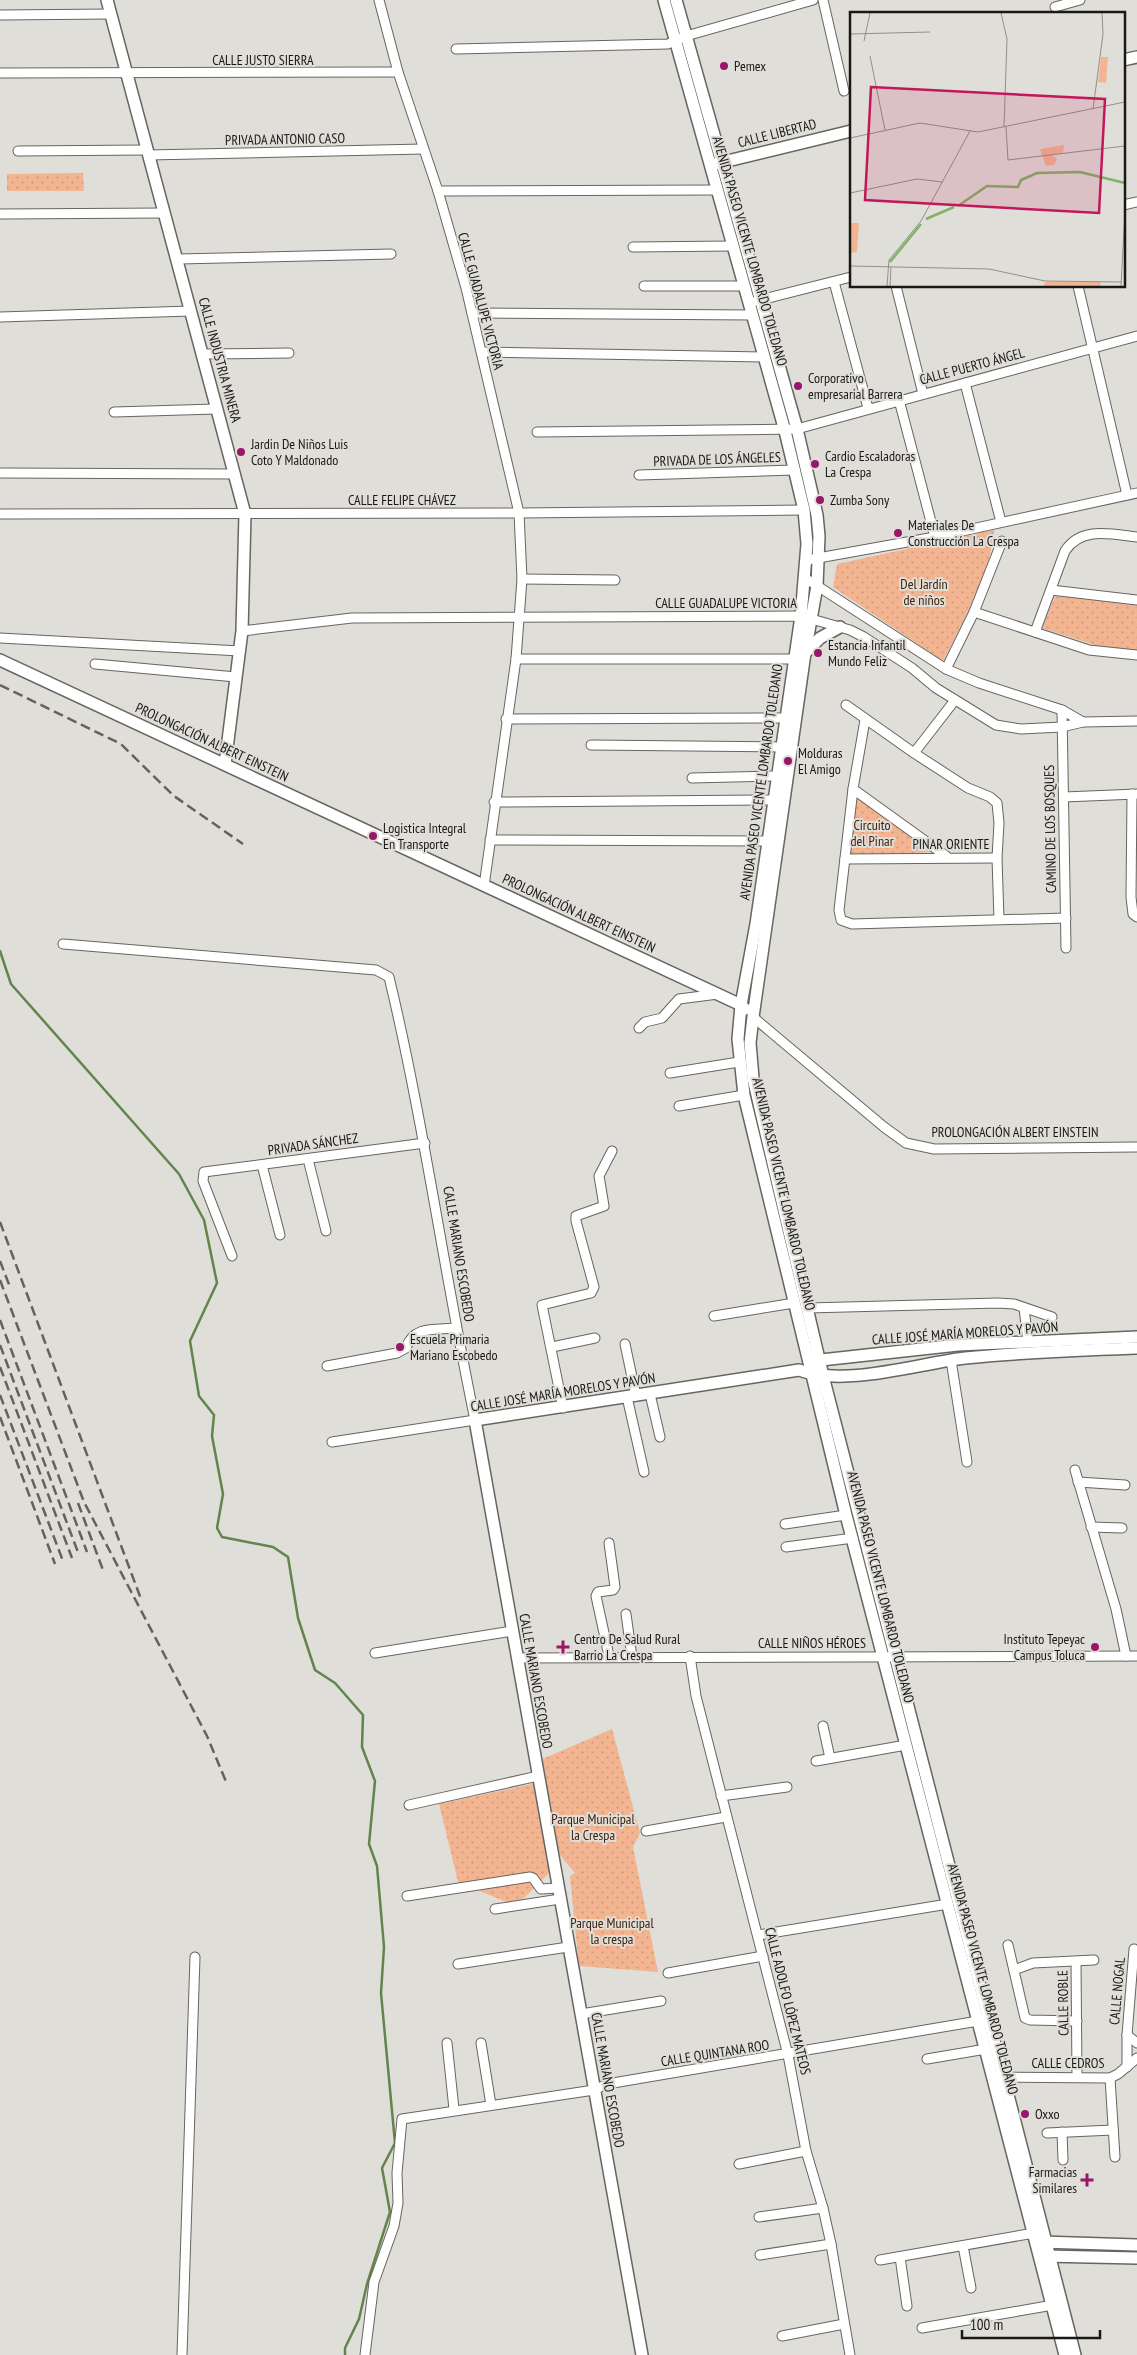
<svg xmlns="http://www.w3.org/2000/svg" width="1137" height="2355" viewBox="0 0 1137 2355" font-family="'PT Sans Narrow',sans-serif">
	<style>
		.park { fill: url(#park-dots) }
		.lines { fill: none; stroke-linecap: round; stroke-linejoin: round }
		.stream { stroke: #62844d; stroke-width: 2.5 }
		.street-casing { stroke: #676560; stroke-width: 11 }
		.secondary-casing { stroke: #676560; stroke-width: 14 }
		.street { stroke: #fff; stroke-width: 9 }
		.secondary { stroke: #fff; stroke-width: 11 }
		.rail { stroke: #64625f; stroke-width: 2.5; stroke-dasharray: 10 5; stroke-linecap: butt }
		.poi-dot { fill: #99166b; stroke: #e0ded9; stroke-width: 2 }
		.labels { text-anchor: middle; dominant-baseline: central; stroke-width: 4; stroke-linejoin: round; paint-order: stroke }
		.street-label { font-size: 14px; fill: #191816; stroke: #e0ded9 }
		.poi-label { font-size: 14px; fill: #191816; stroke: #e0ded9; text-anchor: start }
		.park-label { font-size: 14px; fill: #40200b; stroke: #e0ded9 }
		.inset-river { fill: none; stroke: #81b265; stroke-width: 2.5 }
		.inset-road { fill: none; stroke: #908f8b; stroke-width: 1 }
		.view { fill: #c2185b; fill-opacity: 0.15; stroke: #c2185b; stroke-width: 2.5 }
		.inset-edge { fill: none; stroke: #191816; stroke-width: 2.5 }
	</style>
	<defs>
		<pattern id="park-dots" width="8" height="8" patternUnits="userSpaceOnUse" patternTransform="scale(1.25)"><rect width="8" height="8" fill="#f3b591"/><path d="M2 2h.1M6 6h.1" fill="none" stroke="#d09b7c" stroke-width="1.8" stroke-linecap="round"/></pattern>
	</defs>
	<rect width="100%" height="100%" fill="#e0ded9"/>
	<g class="park">
		<polygon points="83,173 84,191 7,191 7,174"/>
		<path d="M994,530C992,571 961,624 943,661L833,587L837,564Z"/>
		<polygon points="1055,596 1137,605 1137,650 1098,646 1042,628"/>
		<polygon points="856,795 933,852 848,856"/>
		<polygon points="612,1729 640,1833 633,1847 658,1972 579,1966 570,1876 575,1873 552,1846 540,1760"/>
		<polygon points="537,1778 554,1868 516,1906 458,1882 439,1804 532,1784"/>
	</g>
	<g class="lines">
		<polyline class="stream" points="0,951 11,984 179,1174 204,1220 217,1283 190,1341 199,1396 214,1415 212,1436 223,1494 217,1528 222,1537 273,1547 288,1557 298,1618 315,1670 335,1683 363,1715 362,1747 375,1781 369,1844 377,1866 384,1947 381,1993 395,2143 382,2168 390,2212 367,2284 359,2319 345,2348 345,2355"/>
		<defs>
			<g id="street">
				<polyline points="379,0 398,72 438,191 466,288 519,513 522,579 516,659 484,886"/>
				<polyline points="823,0 844,91"/>
				<polyline points="1055,7 1080,0"/>
				<polyline points="0,15 110,14"/>
				<polyline points="456,49 668,44 686,36 813,0"/>
				<polyline points="0,73 398,72"/>
				<polyline points="18,151 147,150"/>
				<polyline points="148,155 423,149"/>
				<polyline points="438,191 717,190"/>
				<polyline points="1123,205 1137,202"/>
				<polyline points="0,214 164,213"/>
				<polyline points="633,247 733,246"/>
				<polyline points="178,259 391,254"/>
				<polyline points="834,282 868,408"/>
				<polyline points="644,286 744,286"/>
				<polyline points="896,286 923,394"/>
				<polyline points="1078,286 1127,495"/>
				<polyline points="756,301 851,277"/>
				<polyline points="472,313 752,315"/>
				<polyline points="0,317 191,311"/>
				<polyline points="482,352 764,357"/>
				<polyline points="204,354 289,353"/>
				<polyline points="965,383 1001,522"/>
				<polyline points="899,400 935,537"/>
				<polyline points="114,412 216,409"/>
				<polyline points="537,432 797,429 1137,336"/>
				<polyline points="0,473 235,474"/>
				<polyline points="639,475 795,470"/>
				<polyline points="0,514 519,513 804,510"/>
				<polyline points="807,560 935,537 1137,493"/>
				<polyline points="805,578 946,669 979,683 1062,710 1083,722"/>
				<polyline points="522,579 615,580"/>
				<polyline points="1051,590 1137,600"/>
				<polyline points="974,612 1089,650 1137,655"/>
				<polyline points="242,631 352,618 801,616 850,630 864,637 912,668 936,688 996,725 1021,729 1062,727 1083,722 1137,721"/>
				<path d="M1035,632L1065,551C1081,526 1111,534 1137,537"/>
				<polyline points="0,638 240,651"/>
				<polyline points="516,659 793,659"/>
				<polyline points="95,664 236,677"/>
				<polyline points="946,669 974,612 1002,541"/>
				<polyline points="846,705 914,753 968,788 990,797 997,803 999,823 997,858 999,919"/>
				<polyline points="1062,710 1066,948"/>
				<polyline points="506,719 785,718"/>
				<polyline points="865,720 853,789 839,910 841,920 852,924 1066,918"/>
				<polyline points="591,745 781,747"/>
				<polyline points="914,753 955,700"/>
				<polyline points="692,778 777,776"/>
				<polyline points="853,789 946,856"/>
				<polyline points="1132,794 1131,897 1133,914 1137,917"/>
				<polyline points="1064,797 1137,794"/>
				<polyline points="494,802 774,800"/>
				<polyline points="490,840 768,841"/>
				<polyline points="845,859 997,858"/>
				<path d="M63,944L376,970L389,977C424,1123 444,1273 475,1420L332,1442"/>
				<polyline points="753,1017 884,1127 906,1143 934,1149 1137,1147"/>
				<polyline points="639,1028 645,1022 662,1018 679,999 718,994"/>
				<polyline points="670,1073 739,1062"/>
				<polyline points="679,1106 744,1095"/>
				<polyline points="308,1159 326,1231"/>
				<polyline points="262,1165 280,1235"/>
				<polyline points="232,1256 203,1181 204,1172 425,1143"/>
				<polyline points="808,1308 998,1303 1014,1304 1052,1317"/>
				<polyline points="1024,1308 1028,1342"/>
				<polyline points="714,1316 794,1303"/>
				<polyline points="625,1344 636,1396"/>
				<polyline points="552,1347 595,1338"/>
				<polyline points="951,1360 967,1462"/>
				<path d="M327,1366L397,1353L406,1348C414,1325 435,1330 456,1328"/>
				<polyline points="650,1394 660,1437"/>
				<polyline points="627,1397 644,1472"/>
				<polyline points="563,1408 542,1305 591,1293 594,1287 576,1221 576,1216 604,1206 599,1176 612,1151"/>
				<polyline points="1075,1470 1116,1609 1126,1656"/>
				<polyline points="1078,1482 1125,1485"/>
				<polyline points="785,1524 846,1515"/>
				<polyline points="1091,1527 1122,1528"/>
				<polyline points="609,1543 615,1587 613,1590 598,1592 596,1596 609,1656"/>
				<polyline points="786,1547 853,1538"/>
				<polyline points="626,1614 632,1657"/>
				<polyline points="375,1653 512,1631"/>
				<polyline points="690,1656 696,1696 788,2055 806,2151 823,2208 831,2244 850,2355"/>
				<polyline points="517,1658 1137,1656"/>
				<polyline points="823,1726 830,1758"/>
				<polyline points="816,1761 906,1745"/>
				<polyline points="721,1796 787,1787"/>
				<polyline points="409,1805 538,1776"/>
				<polyline points="646,1831 726,1817"/>
				<polyline points="407,1896 530,1877 533,1878 541,1889 558,1888"/>
				<polyline points="495,1909 560,1899"/>
				<polyline points="758,1935 948,1904"/>
				<polyline points="1008,1945 1025,2018 1030,2020 1077,2021"/>
				<polyline points="1076,1962 1077,2076"/>
				<polyline points="458,1964 568,1947"/>
				<polyline points="1014,1970 1033,1963 1094,1960"/>
				<polyline points="668,1973 763,1956"/>
				<polyline points="581,2014 661,2001"/>
				<polyline points="1127,2035 1137,2043"/>
				<polyline points="447,2043 454,2109"/>
				<polyline points="481,2043 491,2105"/>
				<polyline points="927,2059 986,2049"/>
				<polyline points="1127,2067 1127,2035 1134,1949"/>
				<polyline points="999,2077 1110,2078 1118,2074 1137,2058"/>
				<polyline points="1110,2078 1115,2157"/>
				<polyline points="1062,2132 1063,2160"/>
				<polyline points="1047,2133 1113,2130"/>
				<polyline points="739,2164 806,2151"/>
				<polyline points="759,2217 823,2208"/>
				<polyline points="963,2246 971,2288"/>
				<polyline points="760,2255 831,2244"/>
				<polyline points="900,2257 907,2306"/>
				<polyline points="880,2260 1034,2233"/>
				<polyline points="922,2328 1053,2305"/>
				<polyline points="782,2336 844,2324"/>
				<polyline points="182,2355 195,1957"/>
				<polyline points="365,2355 374,2282 394,2226 398,2203 397,2173 402,2119 594,2090 607,2084 984,2020"/>
			</g>
			<g id="secondary">
				<polyline points="107,0 245,514 242,631 225,764"/>
				<polyline points="664,0 785,431 804,510 807,544 801,616 756,924 741,1005 738,1039 744,1095 846,1515 1065,2355"/>
				<polyline points="676,0 797,429 817,515 819,536 817,586 805,653 753,1017 750,1043 753,1078 823,1376 1075,2355"/>
				<polyline points="1123,60 1137,57"/>
				<polyline points="715,164 851,131"/>
				<polyline points="805,653 820,638 840,627"/>
				<polyline points="0,660 741,1005 745,1009"/>
				<polyline points="812,1361 958,1345 1137,1337"/>
				<polyline points="1041,2242 1137,2245"/>
				<polyline points="1044,2256 1137,2258"/>
				<path d="M642,2355L475,1420L799,1370C845,1387 916,1364 965,1358C1022,1352 1080,1350 1137,1348"/>
			</g>
		</defs>
		<use href="#street" class="street-casing"/>
		<use href="#secondary" class="secondary-casing"/>
		<use href="#street" class="street"/>
		<use href="#secondary" class="secondary"/>
		<g class="rail">
			<polyline points="0,685 121,744 174,796 243,844"/>
			<polyline points="0,1222 141,1599"/>
			<polyline points="0,1261 10,1287"/>
			<polyline points="0,1280 84,1502 207,1736 227,1784"/>
			<polyline points="0,1320 87,1552"/>
			<polyline points="0,1345 79,1555"/>
			<polyline points="0,1367 72,1558"/>
			<polyline points="0,1395 63,1561"/>
			<polyline points="0,1417 55,1564"/>
			<polyline points="78,1503 103,1570"/>
		</g>
	</g>
	<g class="poi-dot">
		<circle cx="724" cy="66" r="5"/>
		<circle cx="798" cy="386" r="5"/>
		<circle cx="241" cy="452" r="5"/>
		<circle cx="815" cy="464" r="5"/>
		<circle cx="820" cy="500" r="5"/>
		<circle cx="898" cy="533" r="5"/>
		<circle cx="818" cy="653" r="5"/>
		<circle cx="788" cy="761" r="5"/>
		<circle cx="373" cy="836" r="5"/>
		<circle cx="400" cy="1347" r="5"/>
		<path d="M560.5 1639.5h5v5h5v5h-5v5h-5v-5h-5v-5h5z"/>
		<circle cx="1095" cy="1647" r="5"/>
		<circle cx="1025" cy="2114" r="5"/>
		<path d="M1084.5 2172.5h5v5h5v5h-5v5h-5v-5h-5v-5h5z"/>
	</g>
	<g class="labels">
		<g class="street-label">
			<text x="263" y="60">CALLE JUSTO SIERRA</text>
			<text transform="translate(777 133) rotate(-14)">CALLE LIBERTAD</text>
			<text transform="translate(285 139) rotate(-1)">PRIVADA ANTONIO CASO</text>
			<text transform="translate(750 251) rotate(74)">AVENIDA PASEO VICENTE LOMBARDO TOLEDANO</text>
			<text transform="translate(481 301) rotate(75)">CALLE GUADALUPE VICTORIA</text>
			<text transform="translate(220 360) rotate(75)">CALLE INDUSTRIA MINERA</text>
			<text transform="translate(972 366) rotate(-15)">CALLE PUERTO ÁNGEL</text>
			<text transform="translate(717 459) rotate(-2)">PRIVADA DE LOS ÁNGELES</text>
			<text x="402" y="500">CALLE FELIPE CHÁVEZ</text>
			<text x="726" y="603">CALLE GUADALUPE VICTORIA</text>
			<text transform="translate(212 742) rotate(25)">PROLONGACIÓN ALBERT EINSTEIN</text>
			<text transform="translate(761 782) rotate(-82)">AVENIDA PASEO VICENTE LOMBARDO TOLEDANO</text>
			<text transform="translate(1050 829) rotate(-91)">CAMINO DE LOS BOSQUES</text>
			<text x="951" y="844">PINAR ORIENTE</text>
			<text transform="translate(579 913) rotate(25)">PROLONGACIÓN ALBERT EINSTEIN</text>
			<text x="1015" y="1132">PROLONGACIÓN ALBERT EINSTEIN</text>
			<text transform="translate(313 1144) rotate(-8)">PRIVADA SÁNCHEZ</text>
			<text transform="translate(784 1194) rotate(77)">AVENIDA PASEO VICENTE LOMBARDO TOLEDANO</text>
			<text transform="translate(459 1254) rotate(81)">CALLE MARIANO ESCOBEDO</text>
			<text transform="translate(965 1333) rotate(-4)">CALLE JOSÉ MARÍA MORELOS Y PAVÓN</text>
			<text transform="translate(563 1392) rotate(-9)">CALLE JOSÉ MARÍA MORELOS Y PAVÓN</text>
			<text transform="translate(881 1587) rotate(76)">AVENIDA PASEO VICENTE LOMBARDO TOLEDANO</text>
			<text x="812" y="1643">CALLE NIÑOS HÉROES</text>
			<text transform="translate(536 1681) rotate(80)">CALLE MARIANO ESCOBEDO</text>
			<text transform="translate(983 1979) rotate(75)">AVENIDA PASEO VICENTE LOMBARDO TOLEDANO</text>
			<text transform="translate(1117 1991) rotate(-85)">CALLE NOGAL</text>
			<text transform="translate(788 2001) rotate(76)">CALLE ADOLFO LÓPEZ MATEOS</text>
			<text transform="translate(1063 2003) rotate(-91)">CALLE ROBLE</text>
			<text transform="translate(715 2053) rotate(-9)">CALLE QUINTANA ROO</text>
			<text x="1068" y="2063">CALLE CEDROS</text>
			<text transform="translate(608 2080) rotate(80)">CALLE MARIANO ESCOBEDO</text>
		</g>
		<g class="poi-label">
			<text x="734" y="66">Pemex</text>
			<text x="808" y="378">Corporativo<tspan x="808" dy="16">empresarial Barrera</tspan></text>
			<text x="251" y="444">Jardin De Niños Luis<tspan x="251" dy="16">Coto Y Maldonado</tspan></text>
			<text x="825" y="456">Cardio Escaladoras<tspan x="825" dy="16">La Crespa</tspan></text>
			<text x="830" y="500">Zumba Sony</text>
			<text x="908" y="525">Materiales De<tspan x="908" dy="16">Construcción La Crespa</tspan></text>
			<text x="828" y="645">Estancia Infantil<tspan x="828" dy="16">Mundo Feliz</tspan></text>
			<text x="798" y="753">Molduras<tspan x="798" dy="16">El Amigo</tspan></text>
			<text x="383" y="828">Logistica Integral<tspan x="383" dy="16">En Transporte</tspan></text>
			<text x="410" y="1339">Escuela Primaria<tspan x="410" dy="16">Mariano Escobedo</tspan></text>
			<text x="574" y="1639">Centro De Salud Rural<tspan x="574" dy="16">Barrio La Crespa</tspan></text>
			<text x="1085" y="1639" text-anchor="end">Instituto Tepeyac<tspan x="1085" dy="16">Campus Toluca</tspan></text>
			<text x="1035" y="2114">Oxxo</text>
			<text x="1077" y="2172" text-anchor="end">Farmacias<tspan x="1077" dy="16">Similares</tspan></text>
		</g>
		<g class="park-label">
			<text x="924" y="584">Del Jardín<tspan x="924" dy="16">de niños</tspan></text>
			<text x="872" y="825">Circuito<tspan x="872" dy="16">del Pinar</tspan></text>
			<text x="593" y="1819">Parque Municipal<tspan x="593" dy="16">la Crespa</tspan></text>
			<text x="612" y="1923">Parque Municipal<tspan x="612" dy="16">la crespa</tspan></text>
		</g>
	</g>
	<g transform="translate(850 12)">
		<rect width="275" height="275" fill="#e0ded9"/>
		<path d="M195,270H250L251,274H194Z" fill="#f3b591"/>
		<path d="M251,45H258L256,71L248,70ZM214,133L213,141L202,143L207,147L204,153L196,154L190,137ZM1,211H9L7,240L0,241Z" fill="#f3b591"/>
		<path class="inset-river" d="M108,194L137,174L168,175L171,168L187,161L230,160L275,171M76,207L104,195M40,250L71,212"/>
		<path class="inset-road" d="M151,1L157,27L154,115M0,22L80,20M14,29L20,1M20,44L35,118M243,97L253,22L252,1M156,115L158,148L275,134M0,126L70,111L128,120L275,90M0,181L67,167L92,170M0,254L139,257L195,269L272,270M37,274L39,248L71,209L120,119M40,274L41,255M271,274L275,200"/>
		<path class="view" d="M21,75L255,87L249,201L15,188Z"/>
		<rect width="275" height="275" class="inset-edge"/>
	</g>
	<path d="M962 2330v8h138v-8" fill="none" stroke="#191816" stroke-width="2.5"/>
	<text x="970" y="2330" font-size="15" fill="#191816" stroke="#e0ded9" stroke-width="4" paint-order="stroke">100 m</text>
</svg>
